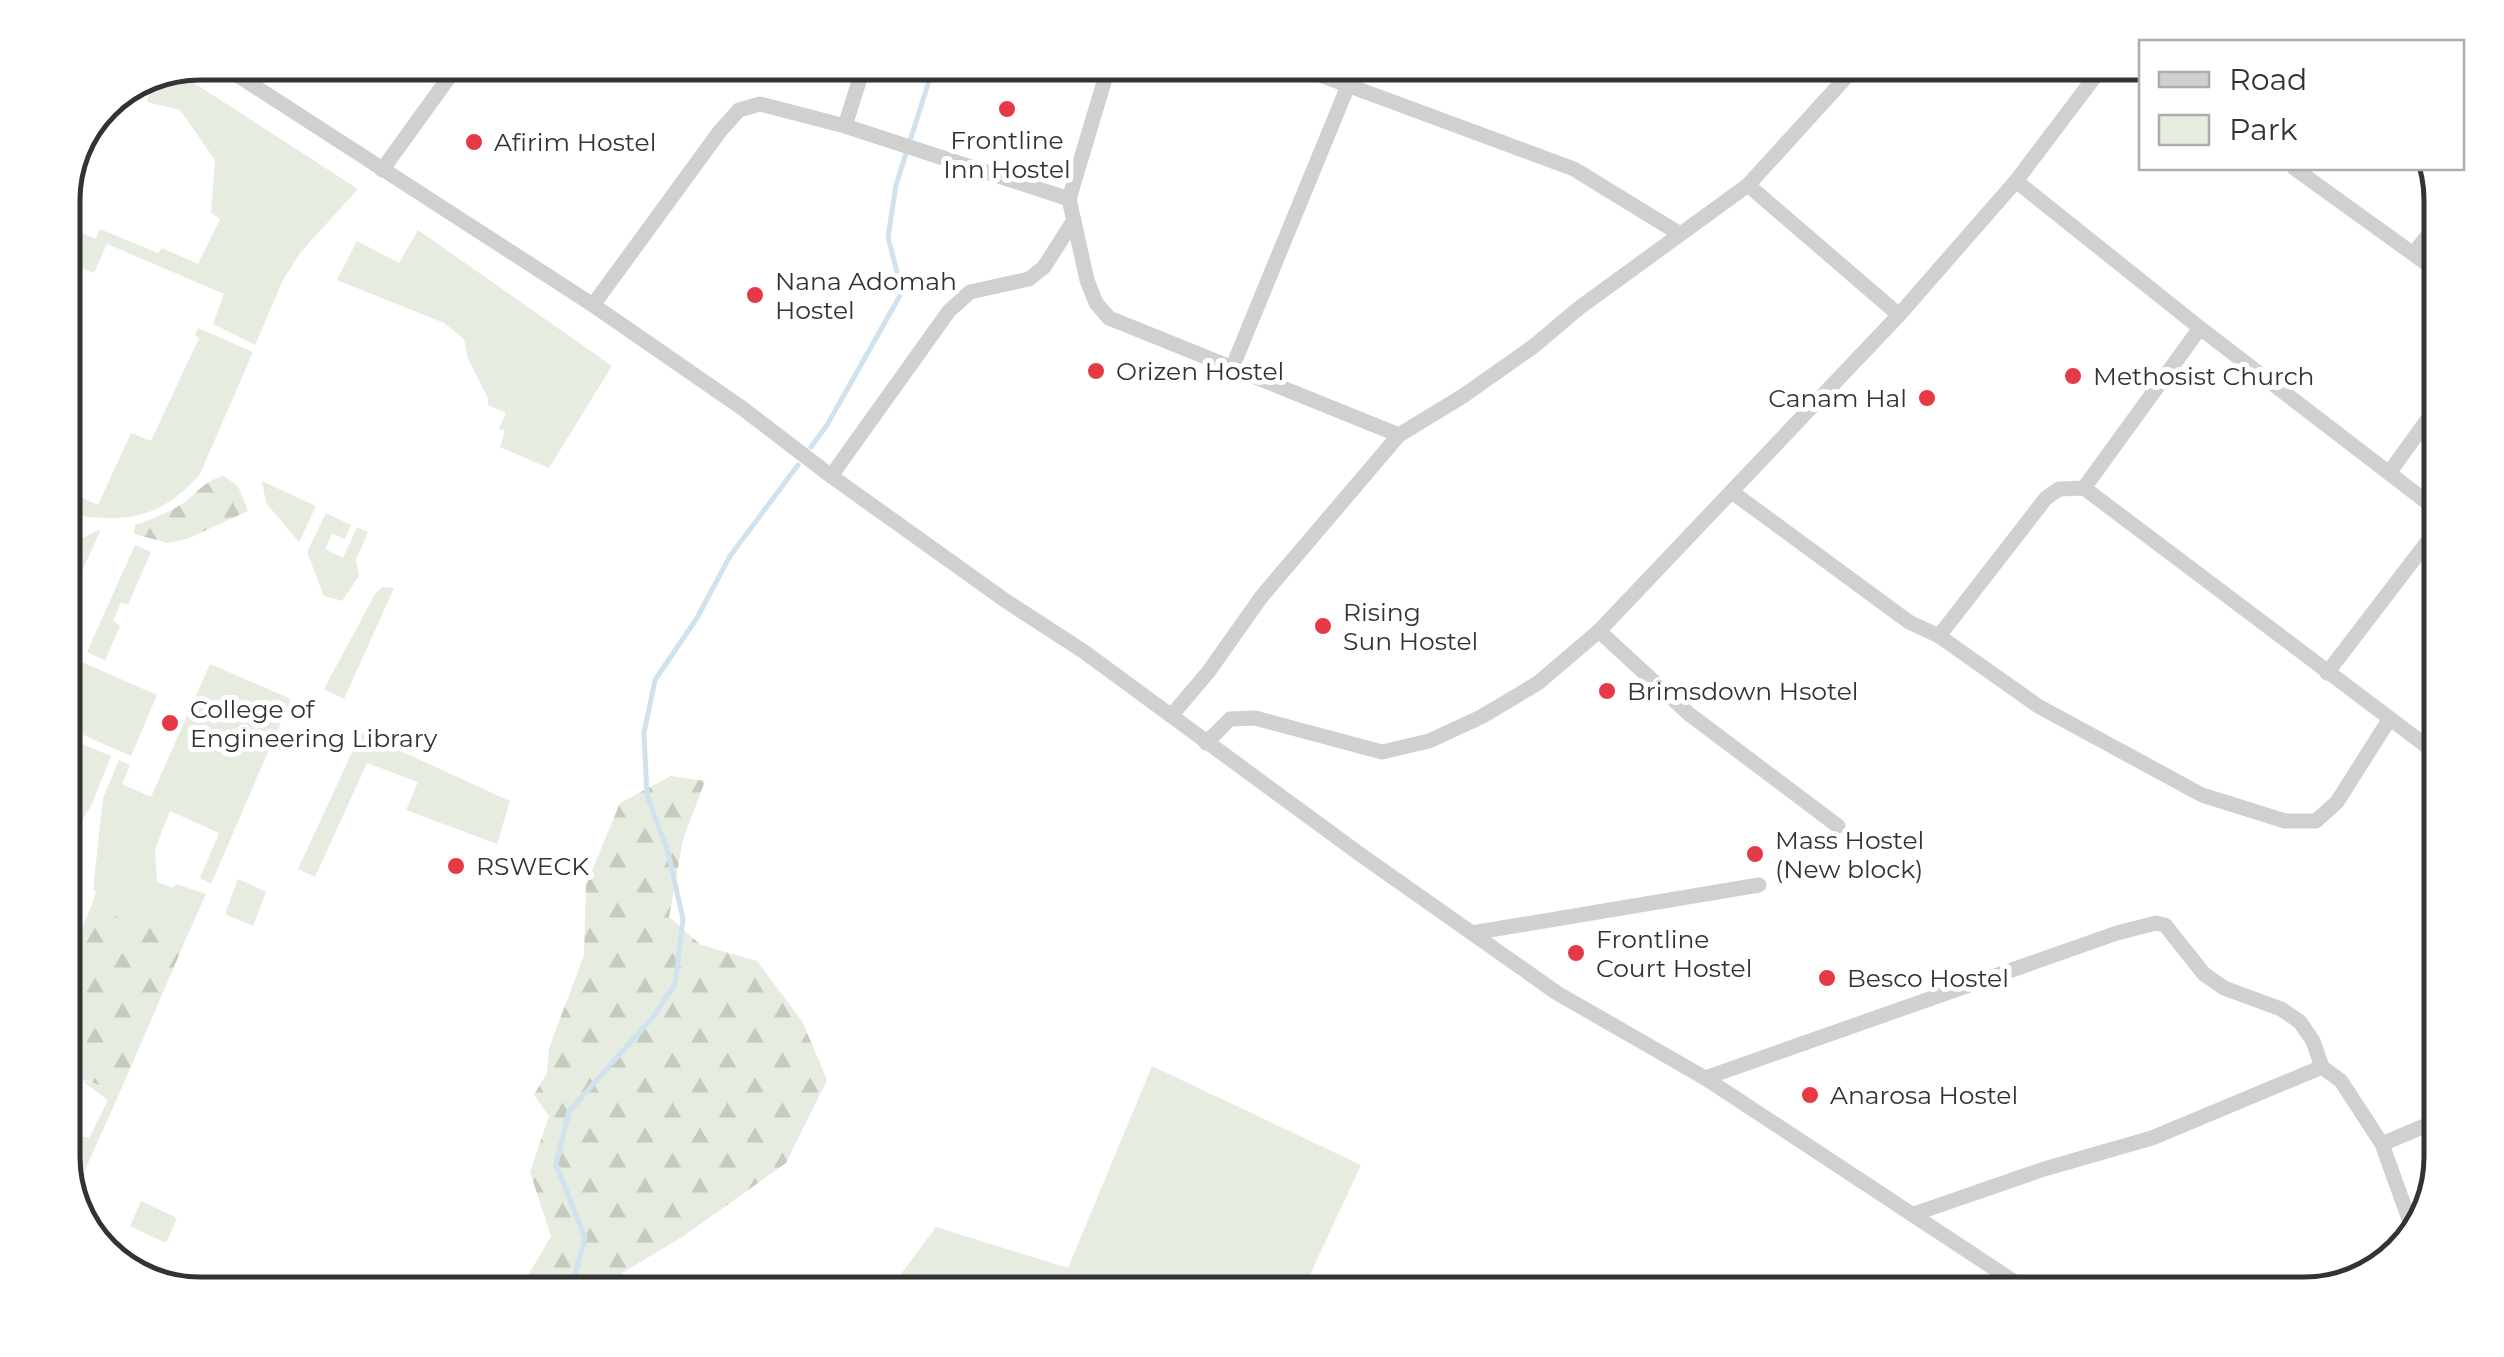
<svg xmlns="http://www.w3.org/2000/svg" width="2504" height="1357" viewBox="0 0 2504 1357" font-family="Montserrat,sans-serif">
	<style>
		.green { fill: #e6ecdf }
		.forest { fill: url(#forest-firs) }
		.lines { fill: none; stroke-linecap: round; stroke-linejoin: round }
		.stream { stroke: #cfe2ee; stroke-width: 5 }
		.street { stroke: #d0d0d0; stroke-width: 15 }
		.poi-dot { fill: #e63946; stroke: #fff; stroke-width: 4 }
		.labels { text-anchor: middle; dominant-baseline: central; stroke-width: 10; stroke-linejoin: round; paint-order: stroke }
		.poi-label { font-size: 25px; fill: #333; stroke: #fff; text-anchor: start }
		.rim { fill: none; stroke: #333; stroke-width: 5 }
	</style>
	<defs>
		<pattern id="forest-firs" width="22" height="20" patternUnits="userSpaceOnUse" patternTransform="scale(2.5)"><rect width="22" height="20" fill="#e6ecdf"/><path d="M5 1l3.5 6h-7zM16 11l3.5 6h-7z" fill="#c6cbc0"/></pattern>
	</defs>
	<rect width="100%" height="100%" fill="#fff"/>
	<g class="green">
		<polygon points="177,72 358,189 300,253 283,280 255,345 213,324 224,294 107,244 94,273 69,263 82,233 95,239 100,229 158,253 162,248 198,264 220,219 211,213 215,160 180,110 147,102 153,82"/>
		<polygon points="418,230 612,366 549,468 500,447 505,431 499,429 506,413 488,405 488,398 468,359 464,339 444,323 337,280 357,241 399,263"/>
		<path d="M198,328L253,352L200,474C158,522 121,523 63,513V495L75,502L78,496L98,505L131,433L151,441L199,338L195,335Z"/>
		<polygon points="262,481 316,506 299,542 266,503"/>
		<polygon points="326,513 351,525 345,539 332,534 325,549 343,558 357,527 368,532 356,560 359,576 342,601 324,596 307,552"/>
		<polygon points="101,529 63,614 63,548"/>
		<polygon points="135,545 151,552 128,605 121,602 113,621 120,626 105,660 87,652"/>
		<polygon points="382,587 394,588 344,699 324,689 375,594"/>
		<polygon points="63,660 79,667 82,662 157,695 131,756 63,726"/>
		<polygon points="210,664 291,699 211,884 200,878 219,833 170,811 155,849 157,882 173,888 176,884 206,894 189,932 156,918 133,925 92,904 96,892 93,890 103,798 119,760 130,765 122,784 151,797"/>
		<polygon points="361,733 510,801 497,844 406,810 418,782 367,763 315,877 298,869"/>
		<polygon points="63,736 111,756 92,804 63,852"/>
		<polygon points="238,879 266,892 253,926 225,914"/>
		<polygon points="1152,1066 1361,1165 1301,1294 886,1294 936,1227 1068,1268"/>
		<polygon points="81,1080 120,1092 85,1170 63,1162 63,1147 68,1149 77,1135 89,1138 108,1100"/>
		<polygon points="141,1201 177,1218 166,1243 130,1226"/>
	</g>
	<g class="forest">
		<path d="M224,476L238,486L248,511L187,539L168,543L134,534L135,525C151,520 167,513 182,504C197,493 205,480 224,476Z"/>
		<polygon points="671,776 705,781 683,840 669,917 701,945 757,961 802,1021 827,1080 786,1163 682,1237 622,1273 616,1294 523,1294 526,1279 551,1236 530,1172 549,1116 534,1095 547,1073 549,1048 584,955 586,885 620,803"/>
		<polygon points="92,904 133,925 156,918 189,932 120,1092 63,1073 63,972"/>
	</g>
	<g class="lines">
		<g class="stream">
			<polyline points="811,447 827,425 902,292 888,237 896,185 935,62"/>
			<polyline points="611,1064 653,1017 675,984 683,919 668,852 647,795 644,733 655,680 697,618 730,556 798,465"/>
			<polyline points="570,1294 585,1238 556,1164 569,1111 608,1068"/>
		</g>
		<g class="street">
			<polyline points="217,62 593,305 742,408 831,476 1006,601 1083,651 1361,855 1557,993 1705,1078 2033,1294"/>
			<polyline points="1110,62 1069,199 1087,280 1096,303 1109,318 1399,435"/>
			<polyline points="1285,62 1574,169 1680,234"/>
			<polyline points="845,126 865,62"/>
			<polyline points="2294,168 2441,274"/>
			<polyline points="382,170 460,62"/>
			<polyline points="2016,181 2200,328 2441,513"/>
			<polyline points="1748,185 1899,315"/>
			<polyline points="2414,253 2441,219"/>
			<polyline points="593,305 720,131 739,110 760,104 845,126 1069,199"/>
			<polyline points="1232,368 1348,86"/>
			<polyline points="2389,473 2441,401"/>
			<polyline points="831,476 949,311 970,292 1029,279 1044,267 1074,220"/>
			<polyline points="2084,488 2441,757"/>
			<polyline points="1732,492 1909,622 1939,636 2038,706 2202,795 2285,821 2316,821 2337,802 2389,720"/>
			<polyline points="1599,631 1689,714 1838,826"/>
			<polyline points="1939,636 2046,498 2059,489 2084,488 2200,328"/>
			<polyline points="2327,673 2441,524"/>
			<polyline points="1171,716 1209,671 1262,596 1399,435 1463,396 1534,346 1579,308 1748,185 1860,62"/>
			<polyline points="1206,743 1230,719 1255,718 1382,752 1429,741 1481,717 1538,683 1599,631 1899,315 2016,181 2106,62"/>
			<polyline points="1472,933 1759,885"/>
			<polyline points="1705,1078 2117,933 2156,923 2165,925 2204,974 2224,988 2281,1009 2300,1022 2313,1041 2322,1067 2341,1081 2382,1144 2414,1233"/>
			<polyline points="2382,1144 2441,1119"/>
			<polyline points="1914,1214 2044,1169 2152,1138 2322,1067"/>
		</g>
	</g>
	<g class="poi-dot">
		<circle cx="1007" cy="109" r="10"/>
		<circle cx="474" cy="142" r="10"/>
		<circle cx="755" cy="295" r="10"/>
		<circle cx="1096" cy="371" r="10"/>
		<circle cx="2073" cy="376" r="10"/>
		<circle cx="1927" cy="398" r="10"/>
		<circle cx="1323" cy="626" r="10"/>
		<circle cx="1607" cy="691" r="10"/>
		<circle cx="170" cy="723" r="10"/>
		<circle cx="1755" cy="854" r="10"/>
		<circle cx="456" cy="866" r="10"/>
		<circle cx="1576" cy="953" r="10"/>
		<circle cx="1827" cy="978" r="10"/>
		<circle cx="1810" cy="1095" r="10"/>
	</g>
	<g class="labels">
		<g class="poi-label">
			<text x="1007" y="140" text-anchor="middle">Frontline<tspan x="1007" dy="29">Inn Hostel</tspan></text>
			<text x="494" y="142">Afirim Hostel</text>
			<text x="775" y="281">Nana Adomah<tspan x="775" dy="29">Hostel</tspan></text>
			<text x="1116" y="371">Orizen Hostel</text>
			<text x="2093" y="376">Methosist Church</text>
			<text x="1907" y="398" text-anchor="end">Canam Hal</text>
			<text x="1343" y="612">Rising<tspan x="1343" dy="29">Sun Hostel</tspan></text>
			<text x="1627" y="691">Brimsdown Hsotel</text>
			<text x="190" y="709">College of<tspan x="190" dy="29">Engineering Library</tspan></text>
			<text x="1775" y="840">Mass Hostel<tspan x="1775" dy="29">(New block)</tspan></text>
			<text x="476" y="866">RSWECK</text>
			<text x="1596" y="939">Frontline<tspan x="1596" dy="29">Court Hostel</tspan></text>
			<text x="1847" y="978">Besco Hostel</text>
			<text x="1830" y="1095">Anarosa Hostel</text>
		</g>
	</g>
	<path d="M0 0H2504V1357H0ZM200 80H2304A120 120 0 0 1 2424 200V1157A120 120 0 0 1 2304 1277H200A120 120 0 0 1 80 1157V200A120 120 0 0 1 200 80Z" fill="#fff" fill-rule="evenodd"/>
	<path class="rim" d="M200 80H2304A120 120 0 0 1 2424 200V1157A120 120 0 0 1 2304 1277H200A120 120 0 0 1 80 1157V200A120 120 0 0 1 200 80Z"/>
	<rect x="2139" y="40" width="325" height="130" fill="#ffffff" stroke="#adadad" stroke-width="2.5"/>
	<rect x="2159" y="72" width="50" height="15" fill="#d0d0d0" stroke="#adadad" stroke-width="2.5"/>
	<text x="2229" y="90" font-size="30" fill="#333333">Road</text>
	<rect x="2159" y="115" width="50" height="30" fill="#e6ecdf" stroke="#adadad" stroke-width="2.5"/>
	<text x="2229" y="140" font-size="30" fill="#333333">Park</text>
</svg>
